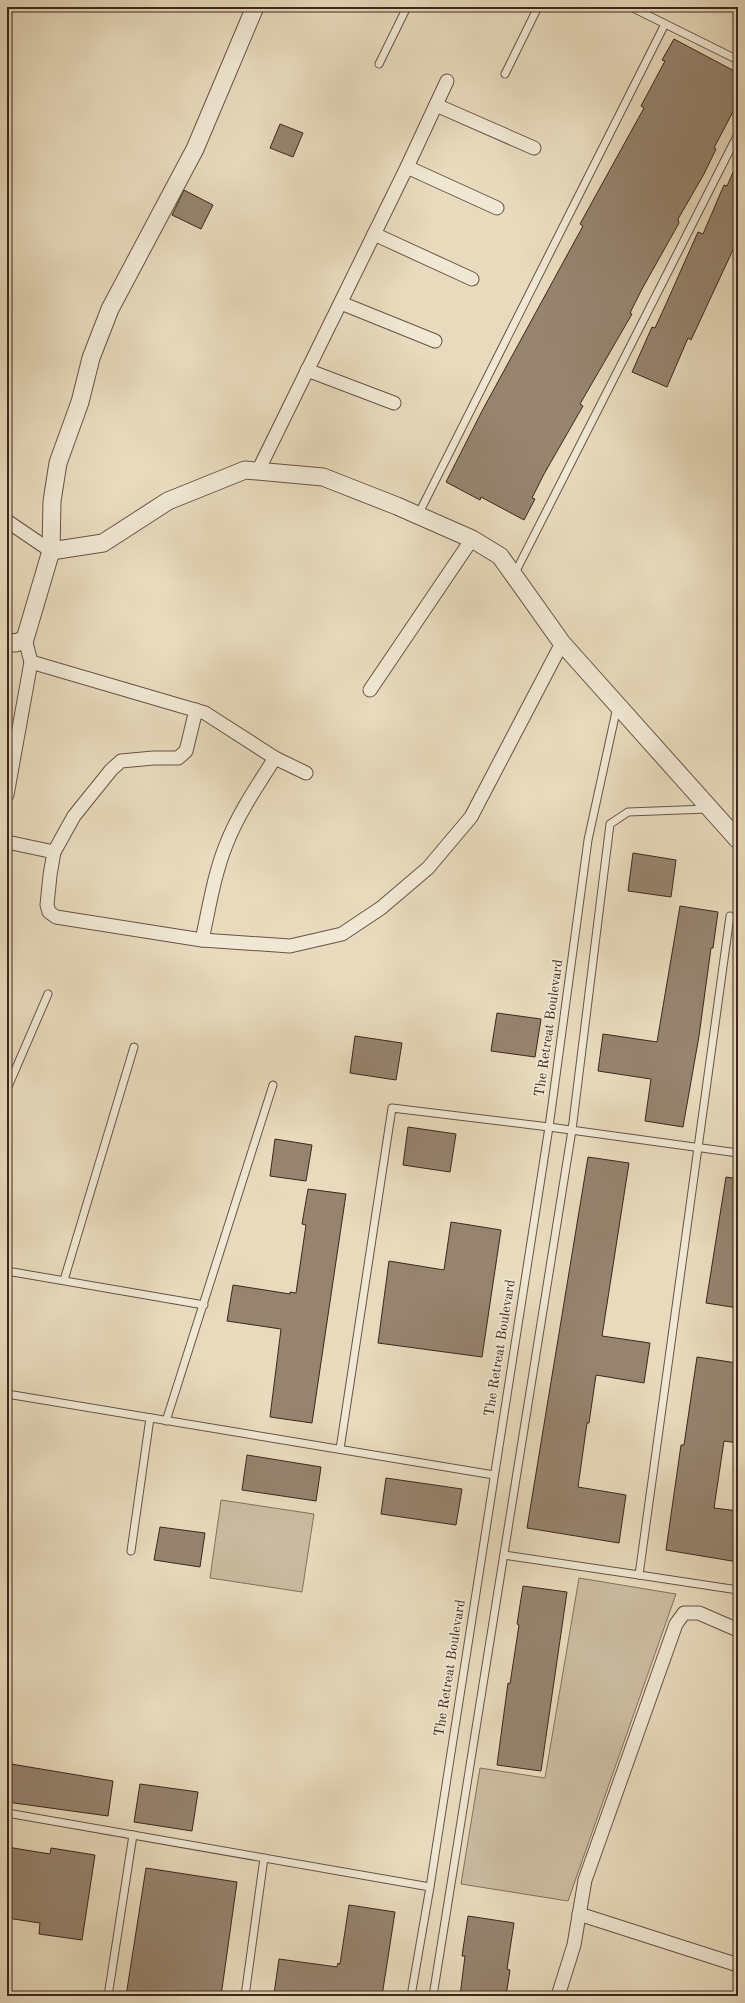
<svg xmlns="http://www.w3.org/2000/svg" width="745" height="2003" viewBox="0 0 745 2003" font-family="'Old Standard TT',serif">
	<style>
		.green { fill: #cbbca1; stroke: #84715e }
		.building { fill: #96846f; stroke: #3e261b }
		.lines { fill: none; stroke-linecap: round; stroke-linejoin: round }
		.service-casing { stroke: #685344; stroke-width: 9 }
		.minor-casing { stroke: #685344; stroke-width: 15 }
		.tertiary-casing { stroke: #685344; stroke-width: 19 }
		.service { stroke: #f0e8d4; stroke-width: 7 }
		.minor { stroke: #f0e8d4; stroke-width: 13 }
		.tertiary { stroke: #f0e8d4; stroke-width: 17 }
		.labels { text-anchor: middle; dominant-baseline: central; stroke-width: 3.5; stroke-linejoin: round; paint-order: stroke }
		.street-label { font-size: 14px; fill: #3e261b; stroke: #f0e8d4 }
	</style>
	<rect width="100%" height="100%" fill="#e8dbbd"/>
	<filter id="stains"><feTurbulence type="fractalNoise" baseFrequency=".005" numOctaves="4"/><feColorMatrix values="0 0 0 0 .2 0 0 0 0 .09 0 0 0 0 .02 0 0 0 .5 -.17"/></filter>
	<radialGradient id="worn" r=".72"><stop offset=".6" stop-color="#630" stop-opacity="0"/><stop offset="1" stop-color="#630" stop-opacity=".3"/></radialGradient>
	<g class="green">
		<polygon points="221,1500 314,1514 302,1592 210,1578"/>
		<polygon points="579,1578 676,1594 568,1901 461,1884 480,1768 545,1778"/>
	</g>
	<g class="building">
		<polygon points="674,39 738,73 738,102 714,148 716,149 704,174 678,219 679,223 642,289 630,313 632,314 580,404 583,406 544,474 532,498 535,499 524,520 481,497 480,500 446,482 482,411 583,226 580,224 644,108 641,106 665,61 662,60"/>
		<polygon points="280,124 303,133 293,157 270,148"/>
		<polygon points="738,161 738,239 691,340 688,338 667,387 632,372 652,327 655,328 666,304 698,232 703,234 724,185 727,186"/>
		<polygon points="184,190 213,205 201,229 172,215"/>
		<polygon points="633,853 676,860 671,897 628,891"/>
		<polygon points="680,906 718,912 713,948 711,948 699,1036 683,1127 645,1121 651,1079 598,1071 603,1034 657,1042"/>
		<polygon points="497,1013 541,1019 535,1057 491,1051"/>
		<polygon points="355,1036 402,1043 396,1080 350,1073"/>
		<polygon points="408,1127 456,1134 450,1172 403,1165"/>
		<polygon points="275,1139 312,1145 306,1181 270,1176"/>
		<polygon points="588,1157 629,1163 602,1336 650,1343 644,1383 596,1375 589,1423 587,1423 578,1487 626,1495 619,1543 527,1528"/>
		<polygon points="726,1177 738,1179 738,1308 706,1303"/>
		<polygon points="308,1189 346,1194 312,1423 270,1417 281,1329 227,1321 233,1285 290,1294 290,1292 296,1293 306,1225 302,1224"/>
		<polygon points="451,1222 501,1230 482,1357 378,1343 389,1261 444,1270"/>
		<polygon points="697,1357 737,1363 738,1443 724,1441 714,1508 738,1511 738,1562 666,1550 681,1445 684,1445"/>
		<polygon points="247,1455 321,1467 316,1501 242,1490"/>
		<polygon points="386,1478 462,1489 456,1525 381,1514"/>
		<polygon points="160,1527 205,1533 200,1567 154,1560"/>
		<polygon points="523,1586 567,1592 541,1771 497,1765 508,1683 510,1684 519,1625 517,1624"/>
		<polygon points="11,1764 113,1781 108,1816 7,1802"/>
		<polygon points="140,1784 198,1792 192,1831 134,1822"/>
		<polygon points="7,1847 50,1854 51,1848 95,1855 82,1940 39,1934 40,1923 7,1918"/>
		<polygon points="146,1868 237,1882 221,1996 126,1996"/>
		<polygon points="349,1905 395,1912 382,1996 287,1996 274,1994 279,1959 337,1967 338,1963 340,1964"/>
		<polygon points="468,1916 514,1923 507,1969 510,1970 506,1996 460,1996 465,1956 462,1956"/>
	</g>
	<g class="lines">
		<defs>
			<g id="service">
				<polyline points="631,7 738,60"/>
				<polyline points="379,64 407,7"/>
				<polyline points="505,74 538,7"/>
				<polyline points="418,515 665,24"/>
				<polyline points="514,575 738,134"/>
				<polyline points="730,916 639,1575 738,1590"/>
				<polyline points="7,1089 48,994"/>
				<polyline points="7,1271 204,1305"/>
				<polyline points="64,1280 134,1047"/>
				<polyline points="7,1394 494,1475"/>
				<polyline points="166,1421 273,1085"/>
				<polyline points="340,1449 392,1108 549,1127 738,1153"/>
				<polyline points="131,1551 150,1418"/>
				<polyline points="504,1555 639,1575"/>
				<polyline points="7,1813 430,1887"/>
				<polyline points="108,1996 133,1835"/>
				<polyline points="245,1996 264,1858"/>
				<polyline points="411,1996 430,1887 549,1127 588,840 617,707"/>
				<polyline points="433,1996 572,1130 610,824 628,812 708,809"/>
			</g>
			<g id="minor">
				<polyline points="436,105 534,148"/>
				<polyline points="407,167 447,81"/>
				<polyline points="374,234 472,279"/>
				<polyline points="341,303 435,341"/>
				<polyline points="307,370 394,403"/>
				<polyline points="258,471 407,167 497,208"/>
				<polyline points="7,521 51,551"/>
				<polyline points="31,662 205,713 275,758 306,773"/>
				<polyline points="370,690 472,539"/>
				<polyline points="196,710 186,751 178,758 153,758 121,761 111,770 74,816 54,852 50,875 47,905 49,912 56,917 202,940 290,946 342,934 381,908 428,868 471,817 562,643"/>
				<polyline points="7,795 31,662 25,639"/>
				<polyline points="7,842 54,852"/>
				<path d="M202,940C209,908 214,875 226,845C238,814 257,786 275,758"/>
				<polyline points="579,1914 738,1965"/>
				<polyline points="558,1996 574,1945 585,1880 676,1624 684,1613 699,1613 738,1630"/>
			</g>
			<g id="tertiary">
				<polyline points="51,551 103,543 168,501 245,470 323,477 397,506 472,539 500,556 562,643 738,840"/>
				<polyline points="7,642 16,643 25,639 51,551 52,501 58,463 80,402 91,358 110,309 195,149 255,7"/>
			</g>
		</defs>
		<use href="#service" class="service-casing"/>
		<use href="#minor" class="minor-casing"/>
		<use href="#tertiary" class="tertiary-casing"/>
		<use href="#service" class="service"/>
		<use href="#minor" class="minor"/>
		<use href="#tertiary" class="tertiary"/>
	</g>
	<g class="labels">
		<g class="street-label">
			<text transform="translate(549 1028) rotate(-82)">The Retreat Boulevard</text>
			<text transform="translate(500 1348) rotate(-81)">The Retreat Boulevard</text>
			<text transform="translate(450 1668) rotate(-81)">The Retreat Boulevard</text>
		</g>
	</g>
	<rect width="745" height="2003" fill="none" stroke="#e8dbbd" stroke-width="24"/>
	<rect x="8" y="8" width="729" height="1987" fill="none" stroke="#3e261b" stroke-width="2"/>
	<rect x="12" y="12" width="721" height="1979" fill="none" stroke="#3e261b"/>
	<rect width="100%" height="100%" filter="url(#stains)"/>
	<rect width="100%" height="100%" fill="url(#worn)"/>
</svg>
